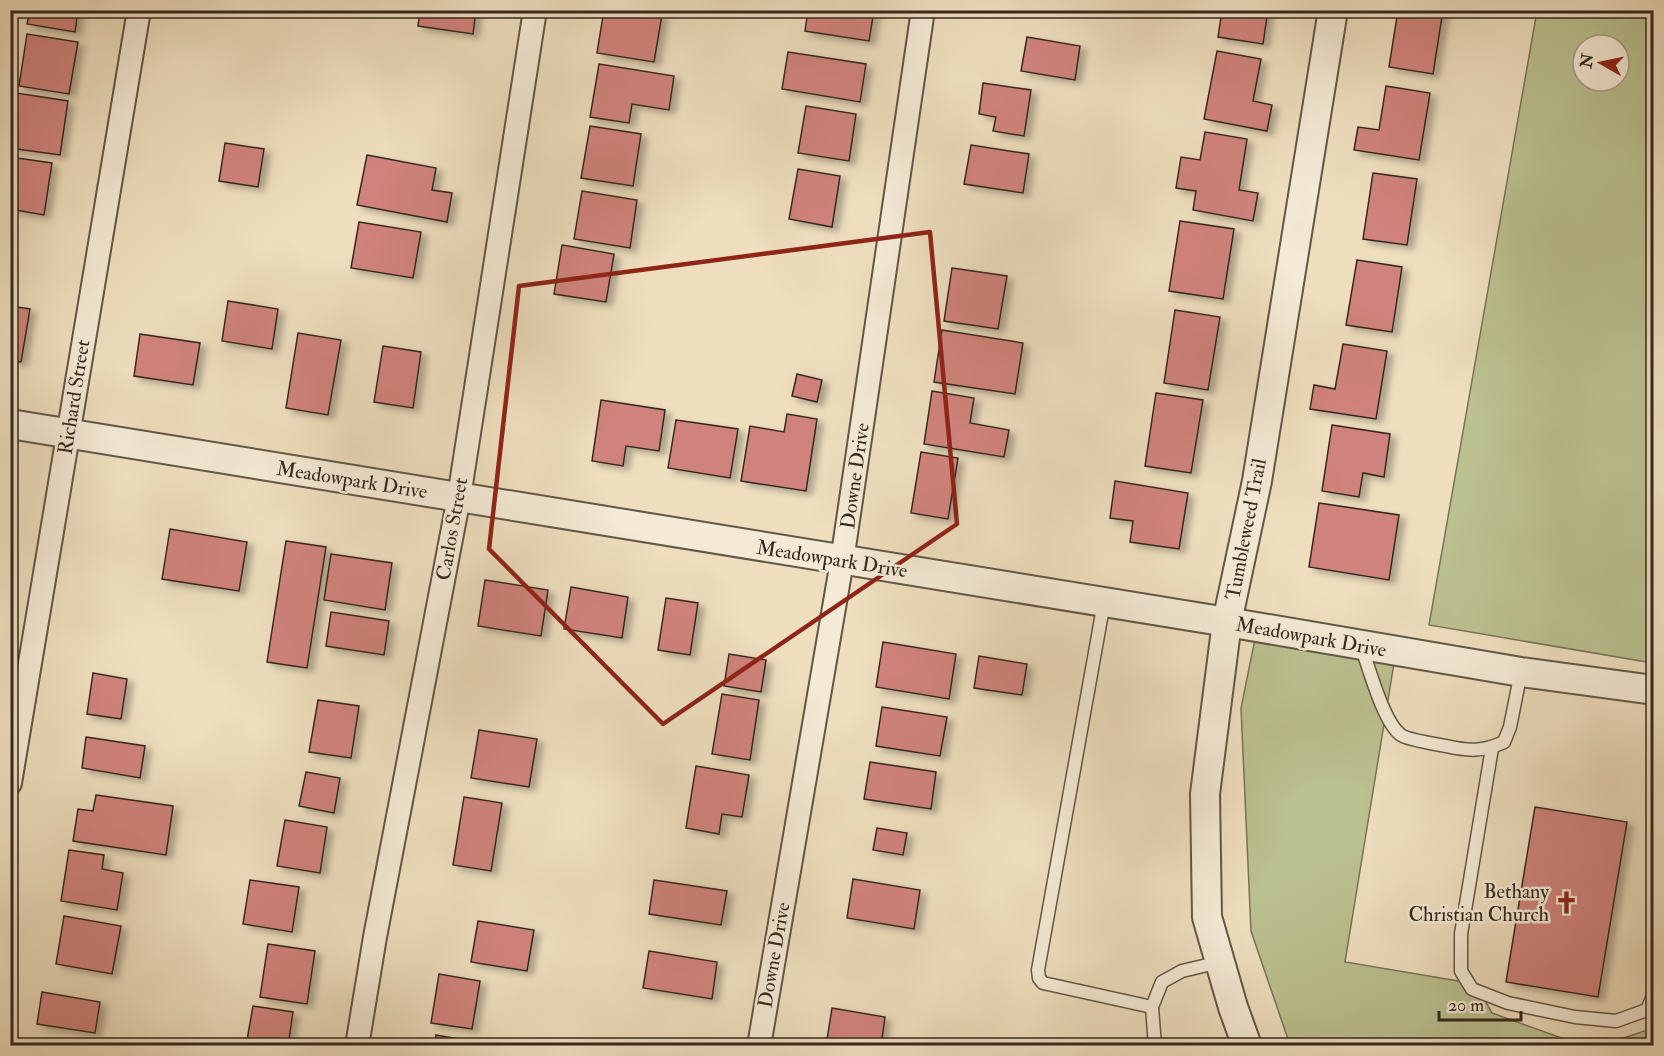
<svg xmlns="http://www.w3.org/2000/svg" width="1664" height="1056" viewBox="0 0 1664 1056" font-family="'IM FELL Double Pica',serif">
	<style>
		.green { fill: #bbc090; stroke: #787457; stroke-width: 1.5; fill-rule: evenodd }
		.building { fill: #d0837c; stroke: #34281e; stroke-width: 1.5; filter: url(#shadow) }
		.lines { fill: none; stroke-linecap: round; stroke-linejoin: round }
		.service-casing { stroke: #625646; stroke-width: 15 }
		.minor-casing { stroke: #625646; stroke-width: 26 }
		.tertiary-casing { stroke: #625646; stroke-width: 32 }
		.service { stroke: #f4ead5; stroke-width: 12 }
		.minor { stroke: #f4ead5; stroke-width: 22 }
		.tertiary { stroke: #f4ead5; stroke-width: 28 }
		.marked { fill: none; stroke: #8f2418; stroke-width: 4.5; stroke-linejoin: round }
		.labels { text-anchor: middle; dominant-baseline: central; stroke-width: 5; stroke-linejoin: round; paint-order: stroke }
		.street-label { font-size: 20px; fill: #34281e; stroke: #f4ead5 }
		.poi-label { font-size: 20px; fill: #34281e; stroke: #f4ead5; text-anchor: end }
	</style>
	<defs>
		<filter id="shadow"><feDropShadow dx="6" dy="4" stdDeviation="3" flood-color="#0004"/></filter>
	</defs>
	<rect width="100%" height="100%" fill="#eedebe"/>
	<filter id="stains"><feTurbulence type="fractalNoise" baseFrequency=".00333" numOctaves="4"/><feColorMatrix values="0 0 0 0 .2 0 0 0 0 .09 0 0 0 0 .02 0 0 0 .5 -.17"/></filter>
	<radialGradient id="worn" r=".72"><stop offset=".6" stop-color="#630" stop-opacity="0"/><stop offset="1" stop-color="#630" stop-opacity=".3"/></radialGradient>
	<g class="green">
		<path d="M1537,11H1653V663L1429,625ZM1583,45H1619V81H1583Z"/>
		<polygon points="1256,634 1396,651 1345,962 1476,984 1492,1013 1581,1045 1290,1045 1251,931 1241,708"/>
		<polygon points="1653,1028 1653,1045 1603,1045"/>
	</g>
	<g class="building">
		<polygon points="30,10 78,10 75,32 27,24"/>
		<polygon points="420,10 476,10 473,34 418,26"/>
		<polygon points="604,10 632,10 662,15 654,62 597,53"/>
		<polygon points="808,10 874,10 869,41 805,31"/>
		<polygon points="1222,10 1268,10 1263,44 1218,37"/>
		<polygon points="1398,10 1443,10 1433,74 1389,67"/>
		<polygon points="27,34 78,42 69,94 19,86"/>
		<polygon points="1027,37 1080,46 1075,80 1021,71"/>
		<polygon points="1217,51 1261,59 1253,101 1272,105 1267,131 1204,119"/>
		<polygon points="788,52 866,64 860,102 782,89"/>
		<polygon points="599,64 674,76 669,110 632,104 629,123 590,117"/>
		<polygon points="983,83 1031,90 1024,136 993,131 996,117 979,114"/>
		<polygon points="1386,86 1430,93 1419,160 1354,150 1358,127 1379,130"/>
		<polygon points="16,93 68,101 60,155 10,148 10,131"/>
		<polygon points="806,106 856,114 849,161 798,153"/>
		<polygon points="590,126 641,134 633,186 581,178"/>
		<polygon points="1205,132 1247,139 1239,190 1258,193 1253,221 1193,210 1196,191 1176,188 1181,157 1200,160"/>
		<polygon points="225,143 264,149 258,187 219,181"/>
		<polygon points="971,145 1029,154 1023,193 964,184"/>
		<polygon points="367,155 436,168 432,190 452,193 447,222 357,205"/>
		<polygon points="10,157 52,163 44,215 10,209"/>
		<polygon points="798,169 840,176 832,227 789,219"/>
		<polygon points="1373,173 1417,179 1407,245 1363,239"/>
		<polygon points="582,191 637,200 630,248 574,239"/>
		<polygon points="1180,221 1234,229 1223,299 1169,291"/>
		<polygon points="359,222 421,232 413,278 351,268"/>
		<polygon points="562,245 614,254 606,302 554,294"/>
		<polygon points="1357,260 1402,267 1392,332 1346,325"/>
		<polygon points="952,268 1007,276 998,329 944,321"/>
		<polygon points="228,301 278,309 272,349 222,341"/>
		<polygon points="10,306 30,309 21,362 10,360"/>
		<polygon points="1175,310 1220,317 1208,390 1164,383"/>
		<polygon points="942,330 1023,343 1015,394 934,382"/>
		<polygon points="298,333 341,340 328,415 286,408"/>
		<polygon points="140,334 200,343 193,385 134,376"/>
		<polygon points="1343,344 1387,351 1376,419 1310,409 1314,385 1335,389"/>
		<polygon points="383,346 421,352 413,408 374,402"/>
		<polygon points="797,374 822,380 817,402 792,396"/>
		<polygon points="932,391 974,398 970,423 1009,430 1004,457 924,444"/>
		<polygon points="1156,393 1203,400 1191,473 1145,466"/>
		<polygon points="601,400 665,410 659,451 626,446 623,466 592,461"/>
		<polygon points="787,414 817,419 806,491 741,481 750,426 784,432"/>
		<polygon points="676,420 738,429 730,478 668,468"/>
		<polygon points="1332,425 1390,434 1384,477 1363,473 1359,497 1322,491"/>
		<polygon points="921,452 958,458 948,519 911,513"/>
		<polygon points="1115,481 1188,493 1179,549 1130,542 1133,521 1110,518"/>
		<polygon points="1319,503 1399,515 1389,580 1309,567"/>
		<polygon points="170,529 247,542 239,591 162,579"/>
		<polygon points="286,541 326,547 307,668 267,662"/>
		<polygon points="331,554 392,563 385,610 324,600"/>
		<polygon points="485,580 548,590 541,636 478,626"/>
		<polygon points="571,587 628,597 622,638 564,629"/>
		<polygon points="666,598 698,603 690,655 658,650"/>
		<polygon points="331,612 389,621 384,655 326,646"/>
		<polygon points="883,642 956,654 949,699 876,687"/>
		<polygon points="729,654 766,660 761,692 724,686"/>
		<polygon points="979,656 1027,664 1022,695 974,688"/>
		<polygon points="93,673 127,679 121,719 87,714"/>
		<polygon points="722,694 759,700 750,760 712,754"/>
		<polygon points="318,700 359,706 351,758 309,752"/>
		<polygon points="882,707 947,717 940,756 876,746"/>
		<polygon points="479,730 537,739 529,787 471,778"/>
		<polygon points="86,737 145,746 140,778 82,768"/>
		<polygon points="870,762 936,772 931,809 864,799"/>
		<polygon points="696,766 749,775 742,817 722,814 719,834 686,828"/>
		<polygon points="306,772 340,778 334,813 299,806"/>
		<polygon points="96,795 173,806 166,855 73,841 78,809 93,811"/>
		<polygon points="464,797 502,803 491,871 453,865"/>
		<polygon points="1535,807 1627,822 1598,997 1506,982"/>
		<polygon points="285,820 327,827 320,873 277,866"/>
		<polygon points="877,828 907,833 903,855 873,850"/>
		<polygon points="69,850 104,855 102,869 123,873 117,910 61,901"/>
		<polygon points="853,879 920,890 914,929 847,918"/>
		<polygon points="250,880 299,887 292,932 243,924"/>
		<polygon points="654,880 727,891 721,925 649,914"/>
		<polygon points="64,916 121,926 112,974 56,964"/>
		<polygon points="478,921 534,930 527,971 471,962"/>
		<polygon points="268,944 315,951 307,1004 260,997"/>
		<polygon points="649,951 717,962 712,999 643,988"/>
		<polygon points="439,974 480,981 472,1029 431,1023"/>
		<polygon points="42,992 100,1002 95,1033 37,1024"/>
		<polygon points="253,1006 293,1012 288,1046 247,1040"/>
		<polygon points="832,1008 885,1017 881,1046 826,1046"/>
		<polygon points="436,1035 471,1041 470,1046 435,1046"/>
	</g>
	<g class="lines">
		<defs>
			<g id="service">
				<polyline points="1104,602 1038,970 1039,978 1043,983 1152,1007"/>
				<path d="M1361,646C1369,667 1383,722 1401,735C1408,740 1436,744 1446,746C1468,751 1483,752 1504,742L1510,727L1521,672"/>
				<polyline points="1492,748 1461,934 1461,971 1472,989 1508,1003 1575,1017 1616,1021 1647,1010 1654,994"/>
				<polyline points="1155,1046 1152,1007 1162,982 1182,971 1220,962"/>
			</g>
			<g id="minor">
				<polyline points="10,783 139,10"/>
				<polyline points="357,1046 375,937 459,497 535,10"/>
				<polyline points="759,1046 842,561 923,10"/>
			</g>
			<g id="tertiary">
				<polyline points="10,424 1227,622 1521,672 1654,690"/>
				<polyline points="1247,1046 1233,1007 1207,917 1205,794 1227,622 1257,481 1333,10"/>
			</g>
		</defs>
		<use href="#service" class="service-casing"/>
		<use href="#minor" class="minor-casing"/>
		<use href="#tertiary" class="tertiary-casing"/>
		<use href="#service" class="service"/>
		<use href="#minor" class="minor"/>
		<use href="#tertiary" class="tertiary"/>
	</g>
	<path class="marked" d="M930,232L957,524L663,724L489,549L519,286Z"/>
	<defs>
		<symbol id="church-bare" viewBox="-9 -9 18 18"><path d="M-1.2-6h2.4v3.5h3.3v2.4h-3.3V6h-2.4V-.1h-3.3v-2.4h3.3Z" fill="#8f2418" stroke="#f4ead5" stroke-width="2.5" paint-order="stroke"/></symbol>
	</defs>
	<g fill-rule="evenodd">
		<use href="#church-bare" x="1550" y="886" width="33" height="33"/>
	</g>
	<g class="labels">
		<g class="street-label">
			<text transform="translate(74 397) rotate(-81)">Richard Street</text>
			<text transform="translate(855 476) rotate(-82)">Downe Drive</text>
			<text transform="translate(352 480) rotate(9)">Meadowpark Drive</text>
			<text transform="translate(452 529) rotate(-80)">Carlos Street</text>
			<text transform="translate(1246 529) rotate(-79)">Tumbleweed Trail</text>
			<text transform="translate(832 559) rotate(9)">Meadowpark Drive</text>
			<text transform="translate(1311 637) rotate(10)">Meadowpark Drive</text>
			<text transform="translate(774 955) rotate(-80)">Downe Drive</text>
		</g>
		<g class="poi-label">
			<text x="1549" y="891">Bethany<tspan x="1549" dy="23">Christian Church</tspan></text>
		</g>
	</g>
	<rect width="1664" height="1056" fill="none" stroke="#eedebe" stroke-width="36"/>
	<rect x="12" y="12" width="1640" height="1032" fill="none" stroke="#34281e" stroke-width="3"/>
	<rect x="18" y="18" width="1628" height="1020" fill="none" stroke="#34281e" stroke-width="1.5"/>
	<g transform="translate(1601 63) rotate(279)"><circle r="28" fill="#f4ead5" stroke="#a79c8c" stroke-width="1.5"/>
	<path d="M0-4.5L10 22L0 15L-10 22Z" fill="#8f2418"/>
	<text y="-9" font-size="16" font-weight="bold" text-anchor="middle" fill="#34281e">N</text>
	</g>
	<path d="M1439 1011v9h82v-9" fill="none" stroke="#34281e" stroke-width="3"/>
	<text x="1448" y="1011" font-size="18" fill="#34281e" stroke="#f4ead5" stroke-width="4.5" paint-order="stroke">20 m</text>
	<rect width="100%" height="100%" filter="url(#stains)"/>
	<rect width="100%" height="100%" fill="url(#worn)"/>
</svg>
